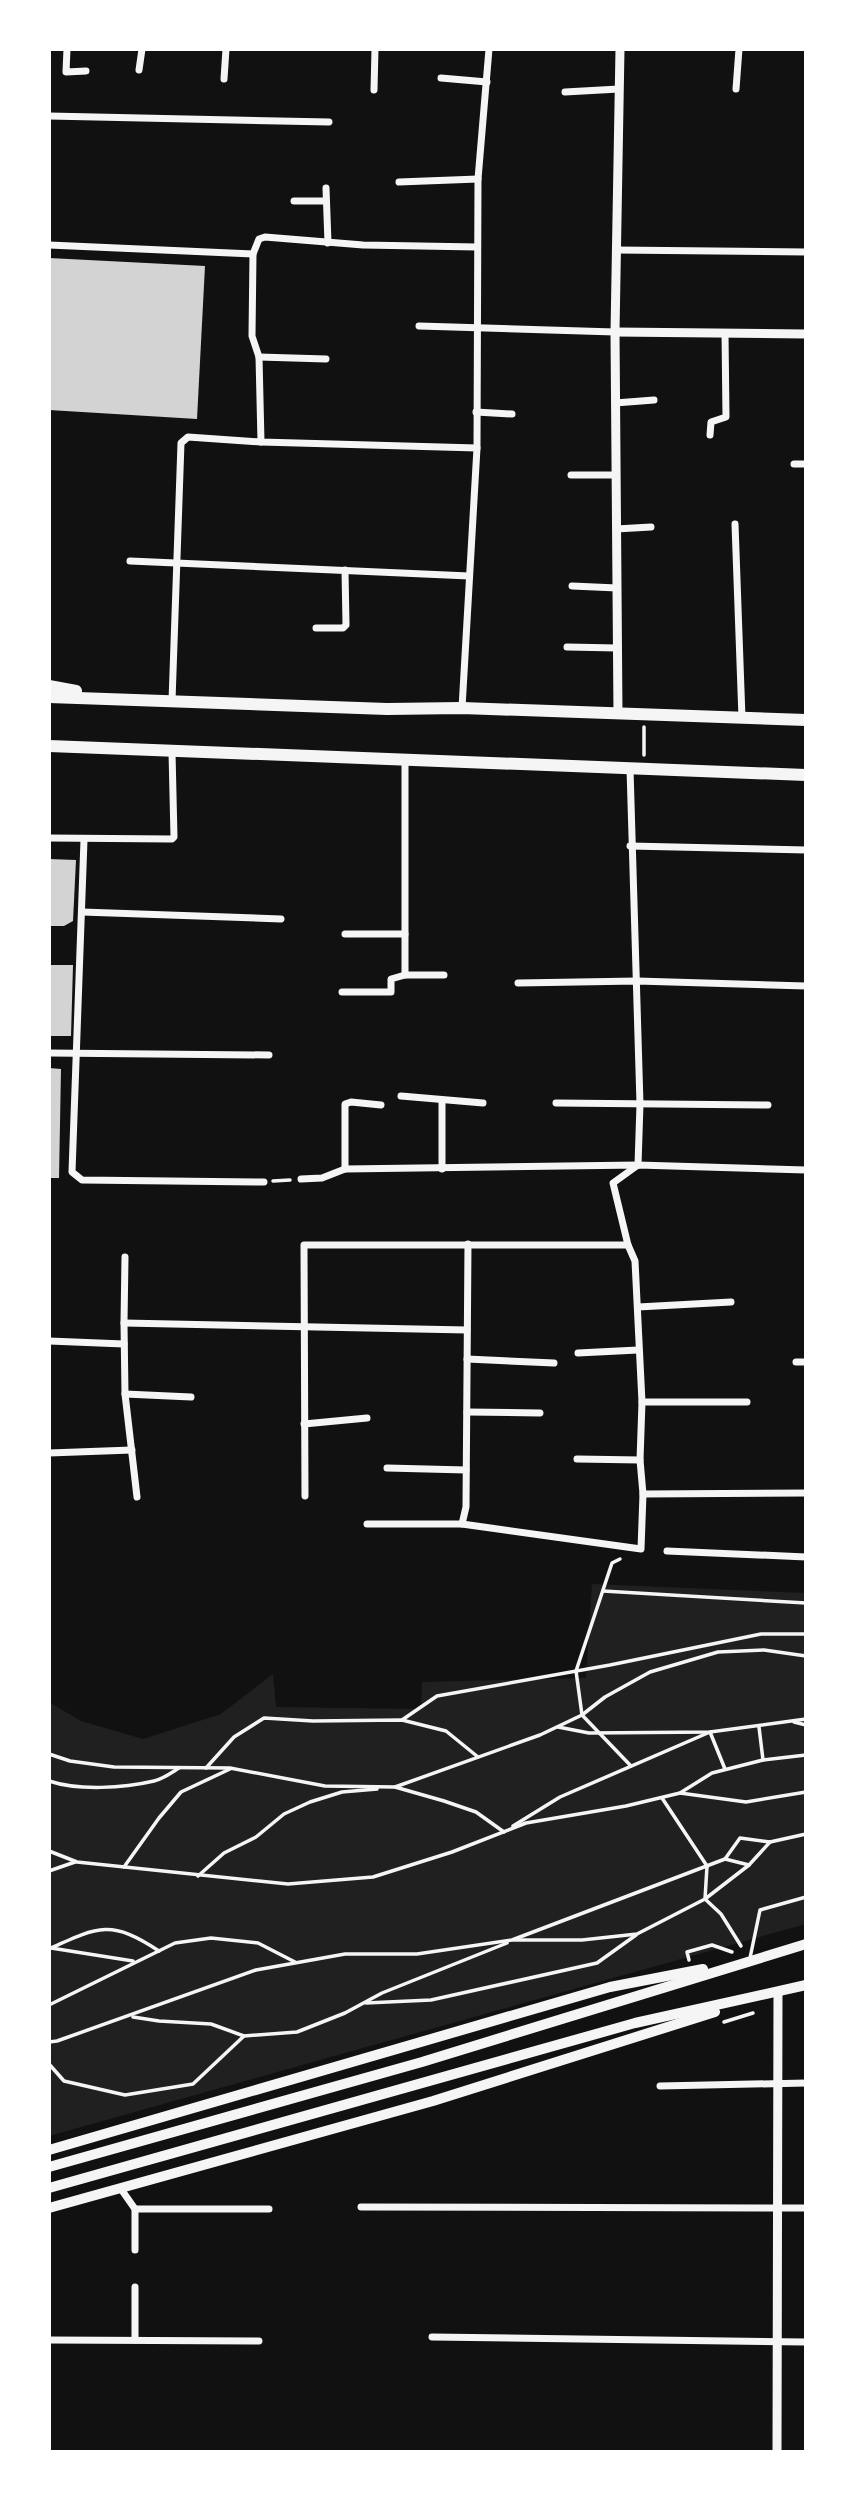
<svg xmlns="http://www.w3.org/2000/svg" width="855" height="2501" viewBox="0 0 855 2501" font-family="'Roboto Serif',serif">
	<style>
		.green { fill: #202020 }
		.building { fill: #d3d3d3 }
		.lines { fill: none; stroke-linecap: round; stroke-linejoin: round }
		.path { stroke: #f5f5f5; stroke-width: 3.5 }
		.service { stroke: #f5f5f5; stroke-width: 3.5 }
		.minor { stroke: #f5f5f5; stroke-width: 7 }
		.tertiary { stroke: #f5f5f5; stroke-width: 9 }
		.secondary { stroke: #f5f5f5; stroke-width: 10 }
		.primary { stroke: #f5f5f5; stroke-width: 12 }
	</style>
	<rect width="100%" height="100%" fill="#111"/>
	<polygon class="green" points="592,1584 806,1593 806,1924 49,2136 49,1702 81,1721 143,1739 221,1714 273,1674 276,1707 421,1709 422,1682 586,1678"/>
	<g class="building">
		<polygon points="49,258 205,266 197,419 49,410"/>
		<polygon points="49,859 76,860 73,921 64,926 49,926"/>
		<polygon points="49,965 73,965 71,1036 49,1036"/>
		<polygon points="49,1068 61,1069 59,1178 49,1178"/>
	</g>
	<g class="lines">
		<g class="path">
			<polyline points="644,755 644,727"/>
			<polyline points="273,1181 290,1180"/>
			<polyline points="620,1559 612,1563 576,1671 582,1715 631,1766"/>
			<polyline points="603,1591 806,1603"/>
			<polyline points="402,1720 437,1696 610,1665 761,1634 806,1634"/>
			<polyline points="794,1722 806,1725"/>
			<polyline points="558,1727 589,1733 710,1732 806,1719"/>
			<polyline points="759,1727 763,1760"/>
			<polyline points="49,1754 70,1761 114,1767 230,1768 325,1786 395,1787 540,1735 582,1715 605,1697 650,1672 718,1652 764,1650 806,1656"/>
			<polyline points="206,1768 234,1737 264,1718 313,1721 402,1720 446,1731 478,1757"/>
			<path d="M49,1781C79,1791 124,1788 154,1781C163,1779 171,1773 179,1768"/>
			<polyline points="395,1787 444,1801 476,1812 504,1832"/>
			<polyline points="680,1793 746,1802 806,1792"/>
			<polyline points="662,1798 707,1866 705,1899 721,1914 741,1946"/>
			<polyline points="513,1826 560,1797 710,1732 725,1769"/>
			<polyline points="49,1851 77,1862 288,1884 373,1877 452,1852 526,1823 626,1806 680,1793 712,1773 763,1760 806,1755"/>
			<polyline points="725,1859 749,1865 770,1842"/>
			<polyline points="124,1867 159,1818 181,1792 230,1769"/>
			<polyline points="49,1871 75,1862"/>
			<polyline points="198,1876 224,1853 256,1837 284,1814 310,1802 342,1792 377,1789"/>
			<polyline points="514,1940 582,1940 637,1934 705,1899 749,1865"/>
			<path d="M51,1948C99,1926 112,1920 159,1951"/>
			<polyline points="51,1948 133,1961"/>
			<polyline points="689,1960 687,1952 712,1945 732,1952"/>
			<polyline points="366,2003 431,2000 597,1963 636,1935"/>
			<polyline points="49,2005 175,1943 211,1938 258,1943 295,1962"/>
			<polyline points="133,2017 159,2021 211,2024 244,2036"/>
			<polyline points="724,2022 753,2013"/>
			<polyline points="49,2042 57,2041 256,1970 345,1954 417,1954 512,1940 725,1859 740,1838 770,1842 806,1834"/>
			<polyline points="49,2064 64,2081 125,2095 193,2084 244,2036 297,2032 345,2013 382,1993 507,1943"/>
		</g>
		<polyline class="service" points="750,1958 760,1910 806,1897"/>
		<g class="minor">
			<polyline points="67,49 66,72 86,71"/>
			<polyline points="139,70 142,49"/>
			<polyline points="441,78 487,82"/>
			<polyline points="224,79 226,49"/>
			<polyline points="736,89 739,49"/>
			<polyline points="374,90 375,49"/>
			<polyline points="565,92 619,89"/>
			<polyline points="49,116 329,122"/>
			<polyline points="399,182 478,179"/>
			<polyline points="326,188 328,243"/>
			<polyline points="294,201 326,201"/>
			<polyline points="49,245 253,254"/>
			<polyline points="616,250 806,252"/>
			<polyline points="419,326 615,332"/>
			<polyline points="259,357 326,359"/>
			<polyline points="615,403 654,400"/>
			<polyline points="476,412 512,414"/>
			<polyline points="710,435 711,422 726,417 725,333"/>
			<polyline points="261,442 259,357 252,336 253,254 259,239 265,237 363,245 477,247"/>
			<polyline points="794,464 806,464"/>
			<polyline points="571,475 616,475"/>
			<polyline points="735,524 742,718"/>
			<polyline points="616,529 651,527"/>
			<polyline points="130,561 469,576"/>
			<polyline points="572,586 617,588"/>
			<polyline points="316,628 343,628 346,625 345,570"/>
			<polyline points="567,647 617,648"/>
			<polyline points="172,701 181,443 188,437 261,442 477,448"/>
			<polyline points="462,708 477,448 478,179 489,49"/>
			<polyline points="405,761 405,975"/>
			<polyline points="630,769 640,1104 638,1165"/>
			<polyline points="49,838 172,839 174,837 172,752"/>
			<polyline points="84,840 72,1172 82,1180 264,1182"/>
			<polyline points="630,846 806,850"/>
			<polyline points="82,912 281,919"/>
			<polyline points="345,934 405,934"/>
			<polyline points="518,983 637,981 806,986"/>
			<polyline points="342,992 391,992 391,979 405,975 444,975"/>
			<polyline points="49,1053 269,1055"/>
			<polyline points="401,1096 483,1103"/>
			<polyline points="556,1103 768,1105"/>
			<polyline points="345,1169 345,1104 351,1102 381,1105"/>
			<polyline points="442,1169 442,1100"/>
			<polyline points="301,1179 322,1178 345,1169 638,1165 806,1170"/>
			<polyline points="125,1257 124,1323 125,1394 137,1497"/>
			<polyline points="638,1307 731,1302"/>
			<polyline points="124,1323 467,1330"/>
			<polyline points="49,1341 124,1344"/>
			<polyline points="578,1353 638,1350"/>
			<polyline points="467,1359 554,1363"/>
			<polyline points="796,1362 806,1362"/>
			<polyline points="125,1394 191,1397"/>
			<polyline points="642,1402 747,1402"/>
			<polyline points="467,1412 540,1413"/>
			<polyline points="304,1424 367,1418"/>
			<polyline points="49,1453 132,1450"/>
			<polyline points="577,1459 640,1460"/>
			<polyline points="387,1468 466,1470"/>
			<polyline points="643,1494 806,1493"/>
			<polyline points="305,1496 304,1245 628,1245"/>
			<polyline points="367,1524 462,1524 641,1549 643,1494 640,1460 642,1402 635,1261 628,1245 613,1183 638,1165"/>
			<polyline points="462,1524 466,1507 468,1244"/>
			<polyline points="667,1551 806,1557"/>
			<polyline points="660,2086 806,2083"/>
			<polyline points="121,2189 135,2209 135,2250"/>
			<polyline points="361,2207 806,2208"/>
			<polyline points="135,2209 269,2209"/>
			<polyline points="432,2337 806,2342"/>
			<polyline points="49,2340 259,2341"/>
			<polyline points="135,2340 135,2287"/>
		</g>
		<g class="tertiary">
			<polyline points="615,332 806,334"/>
			<polyline points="618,714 615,332 620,49"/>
			<polyline points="777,2452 778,1993"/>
		</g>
		<g class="secondary">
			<polyline points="49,2150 610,1987 703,1969"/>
			<polyline points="49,2167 422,2062 806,1944"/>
			<polyline points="49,2188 635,2023 806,1985"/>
			<polyline points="49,2208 433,2101 715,2012"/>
		</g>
		<g class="primary">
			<polyline points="49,686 76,691"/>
			<polyline points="49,697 387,709 462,708 806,720"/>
			<polyline points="49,746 806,775"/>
		</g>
	</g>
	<rect width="855" height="2501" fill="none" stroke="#ffffff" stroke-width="102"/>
</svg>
